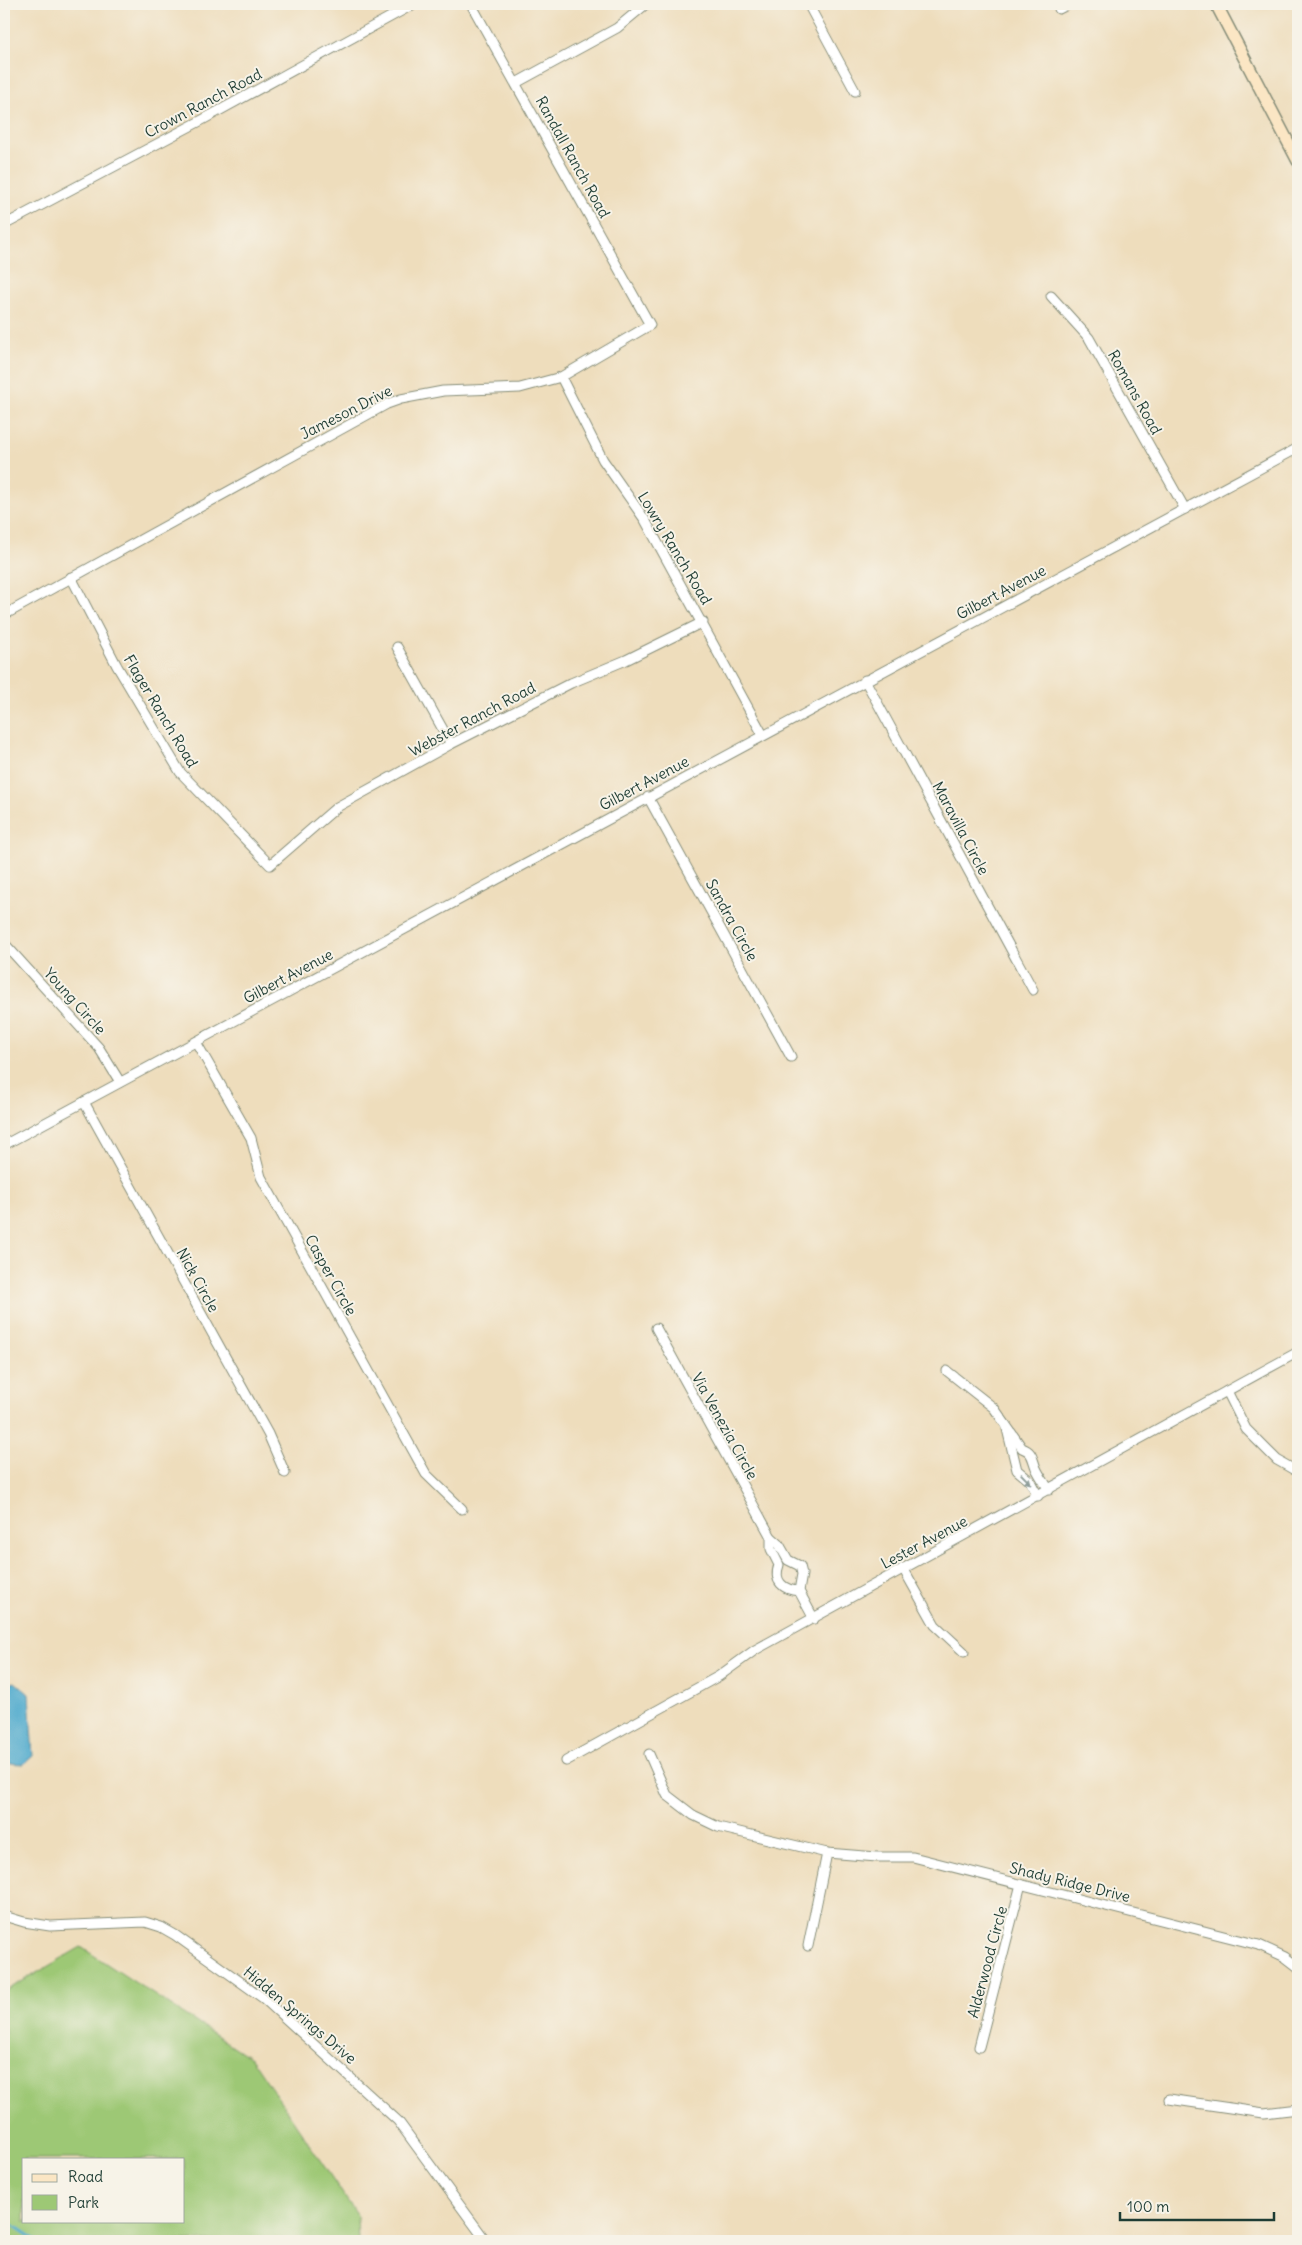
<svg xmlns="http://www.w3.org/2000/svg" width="1302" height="2245" viewBox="0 0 1302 2245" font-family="Delius,sans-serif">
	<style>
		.green { fill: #9dc875; stroke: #5e8254; fill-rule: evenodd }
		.water { fill: #50aacd; stroke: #387480 }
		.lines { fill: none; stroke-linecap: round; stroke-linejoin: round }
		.stream { stroke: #50aacd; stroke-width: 3 }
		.street-casing { stroke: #868d78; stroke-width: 11 }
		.secondary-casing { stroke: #868d78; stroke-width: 14 }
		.street { stroke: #fff; stroke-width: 9 }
		.secondary { stroke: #fbe6c4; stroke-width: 11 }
		.oneway { fill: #8f9e9a }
		.labels { text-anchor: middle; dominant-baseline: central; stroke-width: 4; stroke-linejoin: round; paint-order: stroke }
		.street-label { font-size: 15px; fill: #1f3d34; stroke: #f7f3e8 }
	</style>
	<rect width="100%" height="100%" fill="#f7f3e8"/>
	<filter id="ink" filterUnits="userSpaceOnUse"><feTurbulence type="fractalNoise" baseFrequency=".02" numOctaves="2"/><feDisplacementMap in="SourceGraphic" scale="10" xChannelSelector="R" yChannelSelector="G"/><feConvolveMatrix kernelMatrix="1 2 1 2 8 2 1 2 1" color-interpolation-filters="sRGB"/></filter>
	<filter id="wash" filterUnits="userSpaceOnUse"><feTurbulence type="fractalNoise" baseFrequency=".0096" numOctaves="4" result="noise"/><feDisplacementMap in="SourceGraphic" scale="20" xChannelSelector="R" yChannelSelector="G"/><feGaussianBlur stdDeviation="1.12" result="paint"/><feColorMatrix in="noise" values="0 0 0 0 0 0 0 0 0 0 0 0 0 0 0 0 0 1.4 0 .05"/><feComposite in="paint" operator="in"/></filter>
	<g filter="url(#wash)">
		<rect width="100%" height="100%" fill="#eeddbc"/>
		<path class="green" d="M81,1947L252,2059L357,2215L358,2241H4V1992ZM24,2159H184V2221H24Z"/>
		<polygon class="water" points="15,1682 29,1694 33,1756 24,1764 4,1763 4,1684"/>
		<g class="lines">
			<polyline class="stream" points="4,2219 37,2241"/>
		</g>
	</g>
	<g filter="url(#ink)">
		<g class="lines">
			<defs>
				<g id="street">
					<polyline points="808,4 855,91"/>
					<polyline points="1059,9 1069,4"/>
					<polyline points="516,83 617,28 646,4"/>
					<polyline points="4,225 204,119 414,4"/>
					<polyline points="1051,296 1089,338 1185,509"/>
					<polyline points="561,377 603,460 645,520 763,735"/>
					<polyline points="71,577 117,666 180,772 270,865 337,807 451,744 571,683 626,660 703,622"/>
					<polyline points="4,615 387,404 401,399 443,391 520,388 561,377 650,325 471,4"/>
					<polyline points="397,647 451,744"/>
					<polyline points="865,680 1033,990"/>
					<polyline points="648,797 791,1057"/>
					<polyline points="4,943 99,1048 120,1082"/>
					<polyline points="196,1042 251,1138 261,1177 426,1474 462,1509"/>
					<polyline points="84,1102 268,1434 285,1473"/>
					<polyline points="4,1145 1298,448"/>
					<polyline points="656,1328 771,1537 779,1544 788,1560 800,1566 802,1574 799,1591 814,1619"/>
					<path d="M947,1371L994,1408L1022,1448C1033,1452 1032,1458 1036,1468C1039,1475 1045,1483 1049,1490"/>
					<polyline points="1227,1391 1246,1429 1277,1460 1298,1472"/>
					<polyline points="1007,1429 1017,1470 1030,1481 1038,1496"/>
					<path d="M771,1537V1549L779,1565C773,1581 783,1590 799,1591"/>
					<polyline points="903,1568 935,1625 964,1652"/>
					<polyline points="649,1754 667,1795 693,1815 718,1827 827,1853 877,1857 913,1857 1259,1945 1285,1957 1298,1967"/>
					<polyline points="566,1761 719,1676 755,1650 1298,1352"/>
					<polyline points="4,1916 24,1922 50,1926 145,1922 161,1927 175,1935 263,1998 398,2121 486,2241"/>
					<polyline points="808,1946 827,1853"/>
					<polyline points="979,2047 1021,1884"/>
					<polyline points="1169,2099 1264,2113 1298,2109"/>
				</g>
				<polyline id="secondary" points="1216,4 1298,161"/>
			</defs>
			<use href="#street" class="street-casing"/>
			<use href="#secondary" class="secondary-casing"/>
			<use href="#street" class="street"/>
			<use href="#secondary" class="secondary"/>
		</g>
		<defs><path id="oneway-solid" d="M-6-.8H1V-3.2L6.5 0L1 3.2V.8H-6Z" transform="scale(1.25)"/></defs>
		<use class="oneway" href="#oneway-solid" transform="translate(1026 1479) rotate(46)"/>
	</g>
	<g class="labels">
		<g class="street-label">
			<text transform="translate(203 103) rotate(-28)">Crown Ranch Road</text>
			<text transform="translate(573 157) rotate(61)">Randall Ranch Road</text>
			<text transform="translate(1135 392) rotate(61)">Romans Road</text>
			<text transform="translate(346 412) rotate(-27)">Jameson Drive</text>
			<text transform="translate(675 548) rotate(59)">Lowry Ranch Road</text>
			<text transform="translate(1001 592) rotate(-28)">Gilbert Avenue</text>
			<text transform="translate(161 711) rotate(59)">Flager Ranch Road</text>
			<text transform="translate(472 719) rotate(-28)">Webster Ranch Road</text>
			<text transform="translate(644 783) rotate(-28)">Gilbert Avenue</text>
			<text transform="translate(961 828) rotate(62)">Maravilla Circle</text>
			<text transform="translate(732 920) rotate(61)">Sandra Circle</text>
			<text transform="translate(288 976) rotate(-28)">Gilbert Avenue</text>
			<text transform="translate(75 1001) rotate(48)">Young Circle</text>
			<text transform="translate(331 1275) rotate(61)">Casper Circle</text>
			<text transform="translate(198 1280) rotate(61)">Nick Circle</text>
			<text transform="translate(725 1426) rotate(61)">Via Venezia Circle</text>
			<text transform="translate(924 1542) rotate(-28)">Lester Avenue</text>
			<text transform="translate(1070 1882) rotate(14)">Shady Ridge Drive</text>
			<text transform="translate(987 1962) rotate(-75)">Alderwood Circle</text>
			<text transform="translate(300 2015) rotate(40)">Hidden Springs Drive</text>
		</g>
	</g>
	<rect width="1302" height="2245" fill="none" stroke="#f7f3e8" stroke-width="20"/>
	<rect x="22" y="2158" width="162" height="65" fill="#f7f3e8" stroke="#a1aaa0"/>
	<rect x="32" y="2174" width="25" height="8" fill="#fbe6c4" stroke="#a1aaa0"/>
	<text x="68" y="2182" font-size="15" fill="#1f3d34">Road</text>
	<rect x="32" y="2195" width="25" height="15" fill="#9dc875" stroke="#a1aaa0"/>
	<text x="68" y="2208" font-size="15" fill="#1f3d34">Park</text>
	<path d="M1120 2212v8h154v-8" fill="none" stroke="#1f3d34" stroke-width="2.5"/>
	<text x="1127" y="2212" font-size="15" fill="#1f3d34" stroke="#f7f3e8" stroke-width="4" paint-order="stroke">100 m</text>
</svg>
